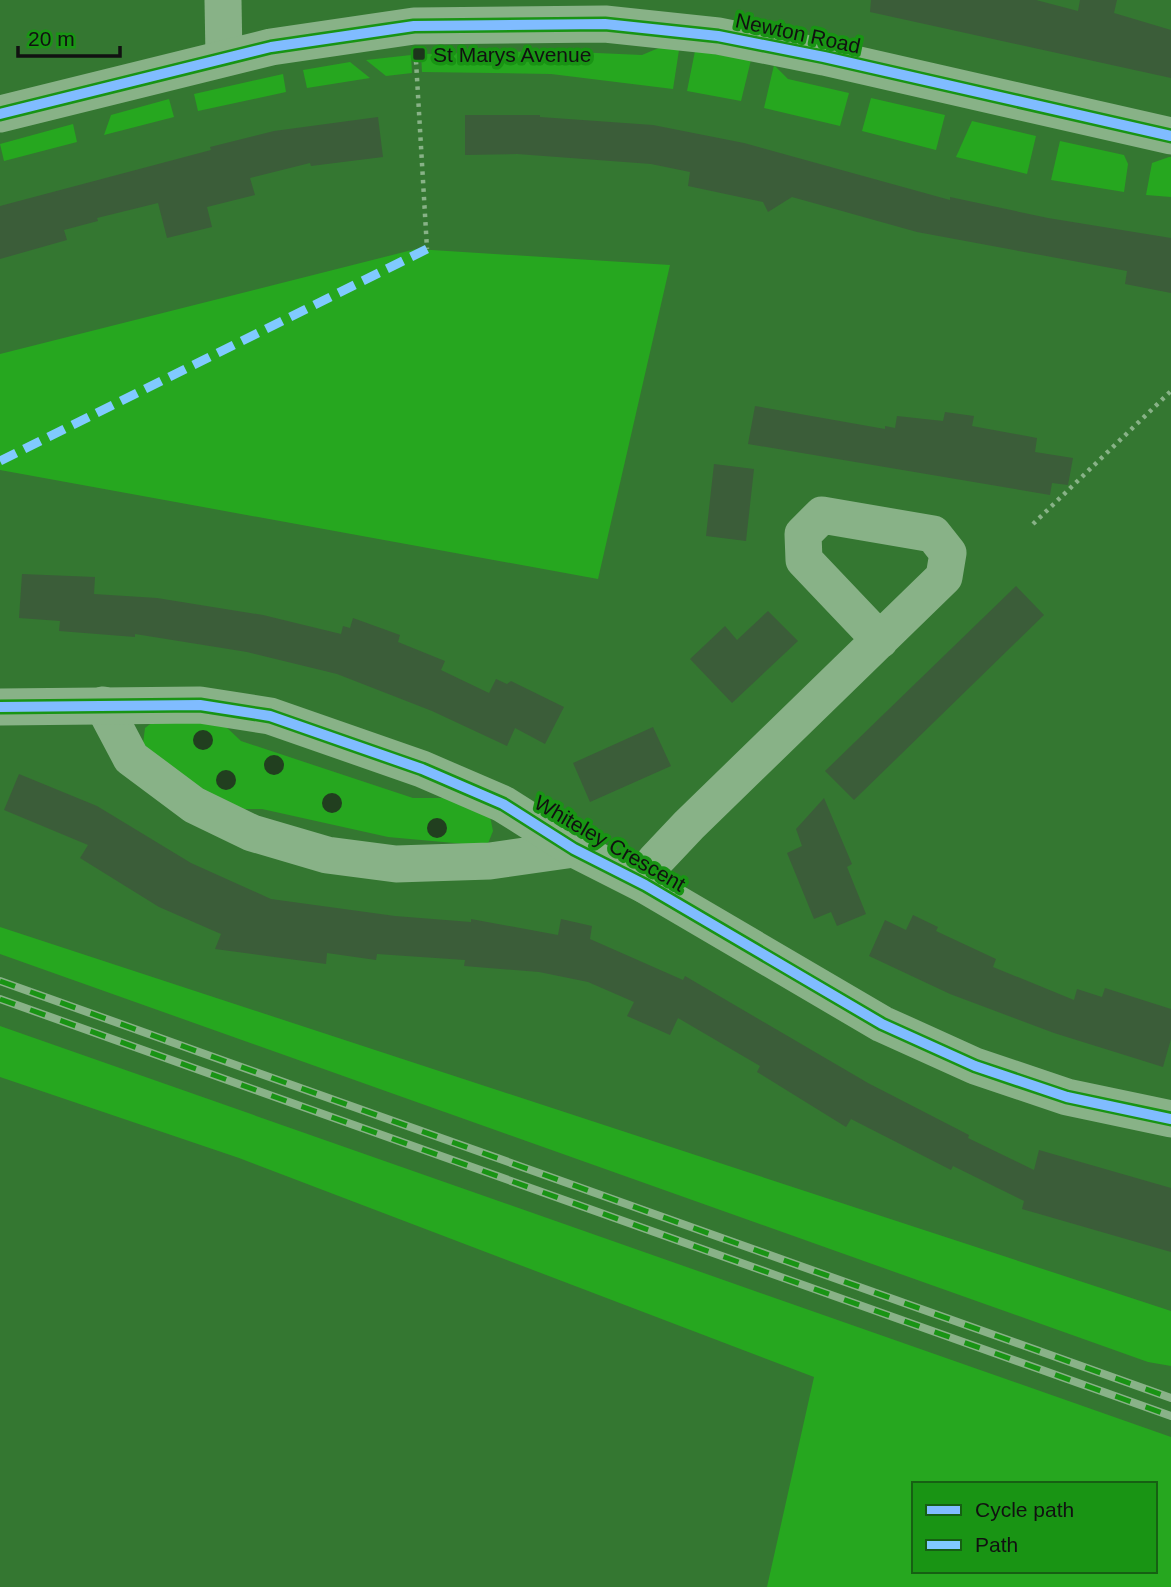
<svg xmlns="http://www.w3.org/2000/svg" width="1171" height="1587" viewBox="0 0 1171 1587" font-family="Arial,sans-serif">
	<style>
		.green { fill: #26a71f; fill-rule: evenodd }
		.building { fill: #3b5d39 }
		.lines { fill: none; stroke-linecap: round; stroke-linejoin: round }
		.path { stroke: #88b287; stroke-width: 4.5; stroke-dasharray: 3.5 5; stroke-linecap: butt }
		.minor { stroke: #88b287; stroke-width: 37 }
		.rail-casing { stroke: #89b288; stroke-width: 8 }
		.rail { stroke: #199414; stroke-width: 5; stroke-dasharray: 16; stroke-linecap: butt }
		.quiet { stroke: #80caff; stroke-width: 9; stroke-dasharray: 18 9; stroke-linecap: butt }
		.cycleway-casing { stroke: #199414; stroke-width: 15 }
		.cycleway { stroke: #80bcff; stroke-width: 10 }
		.tree { fill: #213f1f }
		.poi-dot { fill: #1d351c; stroke: #199414; stroke-width: 2.5 }
		.labels { text-anchor: middle; dominant-baseline: central; stroke-width: 7; stroke-linejoin: round; paint-order: stroke }
		.street-label { font-size: 21px; fill: #111; stroke: #199414 }
		.poi-label { font-size: 21px; fill: #111; stroke: #199414; text-anchor: start }
	</style>
	<rect width="100%" height="100%" fill="#347731"/>
	<g class="green">
		<polygon points="661,47 679,50 673,89 551,74 422,72 421,54 552,51 642,55"/>
		<polygon points="695,51 751,60 741,101 687,91"/>
		<polygon points="411,55 412,73 386,76 366,60"/>
		<polygon points="350,62 370,78 307,88 303,70"/>
		<polygon points="774,65 788,79 849,93 840,126 764,108"/>
		<polygon points="283,74 286,92 198,111 194,94"/>
		<polygon points="871,98 945,115 936,150 862,131"/>
		<polygon points="169,99 174,117 104,135 111,115"/>
		<polygon points="972,121 1036,136 1027,174 956,157"/>
		<polygon points="73,124 77,142 4,161 0,144"/>
		<polygon points="1060,141 1124,155 1128,164 1124,192 1051,180"/>
		<polygon points="1169,157 1171,157 1171,197 1146,195 1152,163"/>
		<polygon points="416,249 670,265 598,579 0,470 0,354"/>
		<polygon points="158,718 223,724 241,741 413,798 451,798 490,816 493,831 487,846 388,837 262,809 226,809 149,758 143,744 145,728"/>
		<polygon points="0,927 1171,1311 1171,1366 1148,1362 0,954"/>
		<path d="M0,1026L1171,1437V1587H767L814,1377L239,1158L0,1077ZM914,1484H1155V1571H914Z"/>
	</g>
	<g class="building">
		<polygon points="871,0 1036,0 1078,11 1080,0 1117,0 1114,13 1171,30 1171,78 870,12"/>
		<polygon points="465,115 540,115 540,117 653,125 744,143 950,200 950,197 1048,218 1171,238 1171,293 1125,284 1127,271 917,232 792,197 768,212 763,202 688,186 690,172 651,164 517,154 465,155"/>
		<polygon points="378,117 383,157 311,166 310,163 250,178 255,195 207,207 212,227 167,238 158,203 97,218 98,221 64,230 67,240 0,259 0,206 211,150 210,147 274,131"/>
		<polygon points="755,406 885,429 885,426 895,428 897,416 943,421 945,412 974,416 972,426 1037,438 1035,452 1073,458 1068,485 1052,483 1050,495 748,444"/>
		<polygon points="714,464 754,469 746,541 706,536"/>
		<polygon points="22,574 95,577 94,594 157,598 263,615 341,634 343,626 350,628 353,618 400,635 398,642 445,661 441,670 489,693 496,679 507,684 511,681 564,707 545,744 515,728 507,746 432,711 337,674 247,652 135,634 135,637 59,631 60,621 19,618"/>
		<polygon points="1016,586 1044,615 854,800 825,771"/>
		<polygon points="768,611 798,641 732,703 690,659 725,626 737,640"/>
		<polygon points="653,727 671,766 590,802 573,763"/>
		<polygon points="19,774 97,806 191,863 271,899 395,916 471,922 471,919 558,935 561,919 592,926 590,939 683,980 685,976 868,1083 969,1135 968,1138 1034,1170 1039,1150 1171,1188 1171,1252 1022,1209 1024,1201 953,1166 951,1170 851,1119 846,1127 757,1072 760,1066 678,1018 670,1035 627,1016 634,1002 588,982 539,972 464,966 465,960 377,954 376,960 327,953 326,964 215,949 221,934 159,907 80,858 88,845 4,810"/>
		<polygon points="824,798 852,864 847,867 866,914 837,926 831,912 814,919 787,853 802,846 796,829"/>
		<polygon points="913,915 938,927 936,931 996,959 993,967 1074,1000 1077,989 1102,997 1105,988 1171,1009 1171,1039 1163,1067 1054,1033 950,994 869,956 885,920 906,930"/>
	</g>
	<g class="lines">
		<g class="path">
			<polyline points="416,61 427,249"/>
			<polyline points="1033,524 1171,391"/>
		</g>
		<g class="minor">
			<polyline points="223,0 224,57"/>
			<polyline points="0,114 271,47 414,26 605,24 718,36 824,57 1171,136"/>
			<polyline points="103,705 131,758 194,805 252,833 327,855 396,864 490,861 574,849"/>
			<polyline points="0,707 200,705 270,716 422,769 503,804 574,849 645,885 882,1024 975,1066 1067,1097 1171,1119"/>
			<polyline points="645,885 655,861 689,825 944,577 948,553 933,534 822,515 803,534 804,560 880,640"/>
		</g>
		<defs>
			<g id="rail">
				<polyline points="0,981 1171,1398"/>
				<polyline points="0,999 1171,1416"/>
			</g>
		</defs>
		<use href="#rail" class="rail-casing"/>
		<use href="#rail" class="rail"/>
		<polyline class="quiet" points="0,461 427,249"/>
		<defs>
			<g id="cycleway">
				<polyline points="0,114 271,47 414,26 605,24 718,36 824,57 1171,136"/>
				<polyline points="0,707 200,705 270,716 422,769 503,804 574,849 645,885 882,1024 975,1066 1067,1097 1171,1119"/>
			</g>
		</defs>
		<use href="#cycleway" class="cycleway-casing"/>
		<use href="#cycleway" class="cycleway"/>
	</g>
	<g class="tree">
		<circle cx="203" cy="740" r="10"/>
		<circle cx="274" cy="765" r="10"/>
		<circle cx="226" cy="780" r="10"/>
		<circle cx="332" cy="803" r="10"/>
		<circle cx="437" cy="828" r="10"/>
	</g>
	<rect class="poi-dot" x="412" y="47" width="14" height="14" rx="3.5"/>
	<g class="labels">
		<g class="street-label">
			<text transform="translate(798 33) rotate(12)">Newton Road</text>
			<text transform="translate(610 843) rotate(30)">Whiteley Crescent</text>
		</g>
		<g class="poi-label">
			<text x="433" y="54">St Marys Avenue</text>
		</g>
	</g>
	<rect x="912" y="1482" width="245" height="91" fill="#199414" stroke="#166013" stroke-width="2"/>
	<rect x="926" y="1505" width="35" height="10" fill="#80bcff" stroke="#166013" stroke-width="2"/>
	<text x="975" y="1517" font-size="21" fill="#111111">Cycle path</text>
	<rect x="926" y="1540" width="35" height="10" fill="#80caff" stroke="#166013" stroke-width="2"/>
	<text x="975" y="1552" font-size="21" fill="#111111">Path</text>
	<path d="M18 46v10h102v-10" fill="none" stroke="#111111" stroke-width="3.5"/>
	<text x="28" y="46" font-size="21" fill="#111111" stroke="#199414" stroke-width="5" paint-order="stroke">20 m</text>
</svg>
